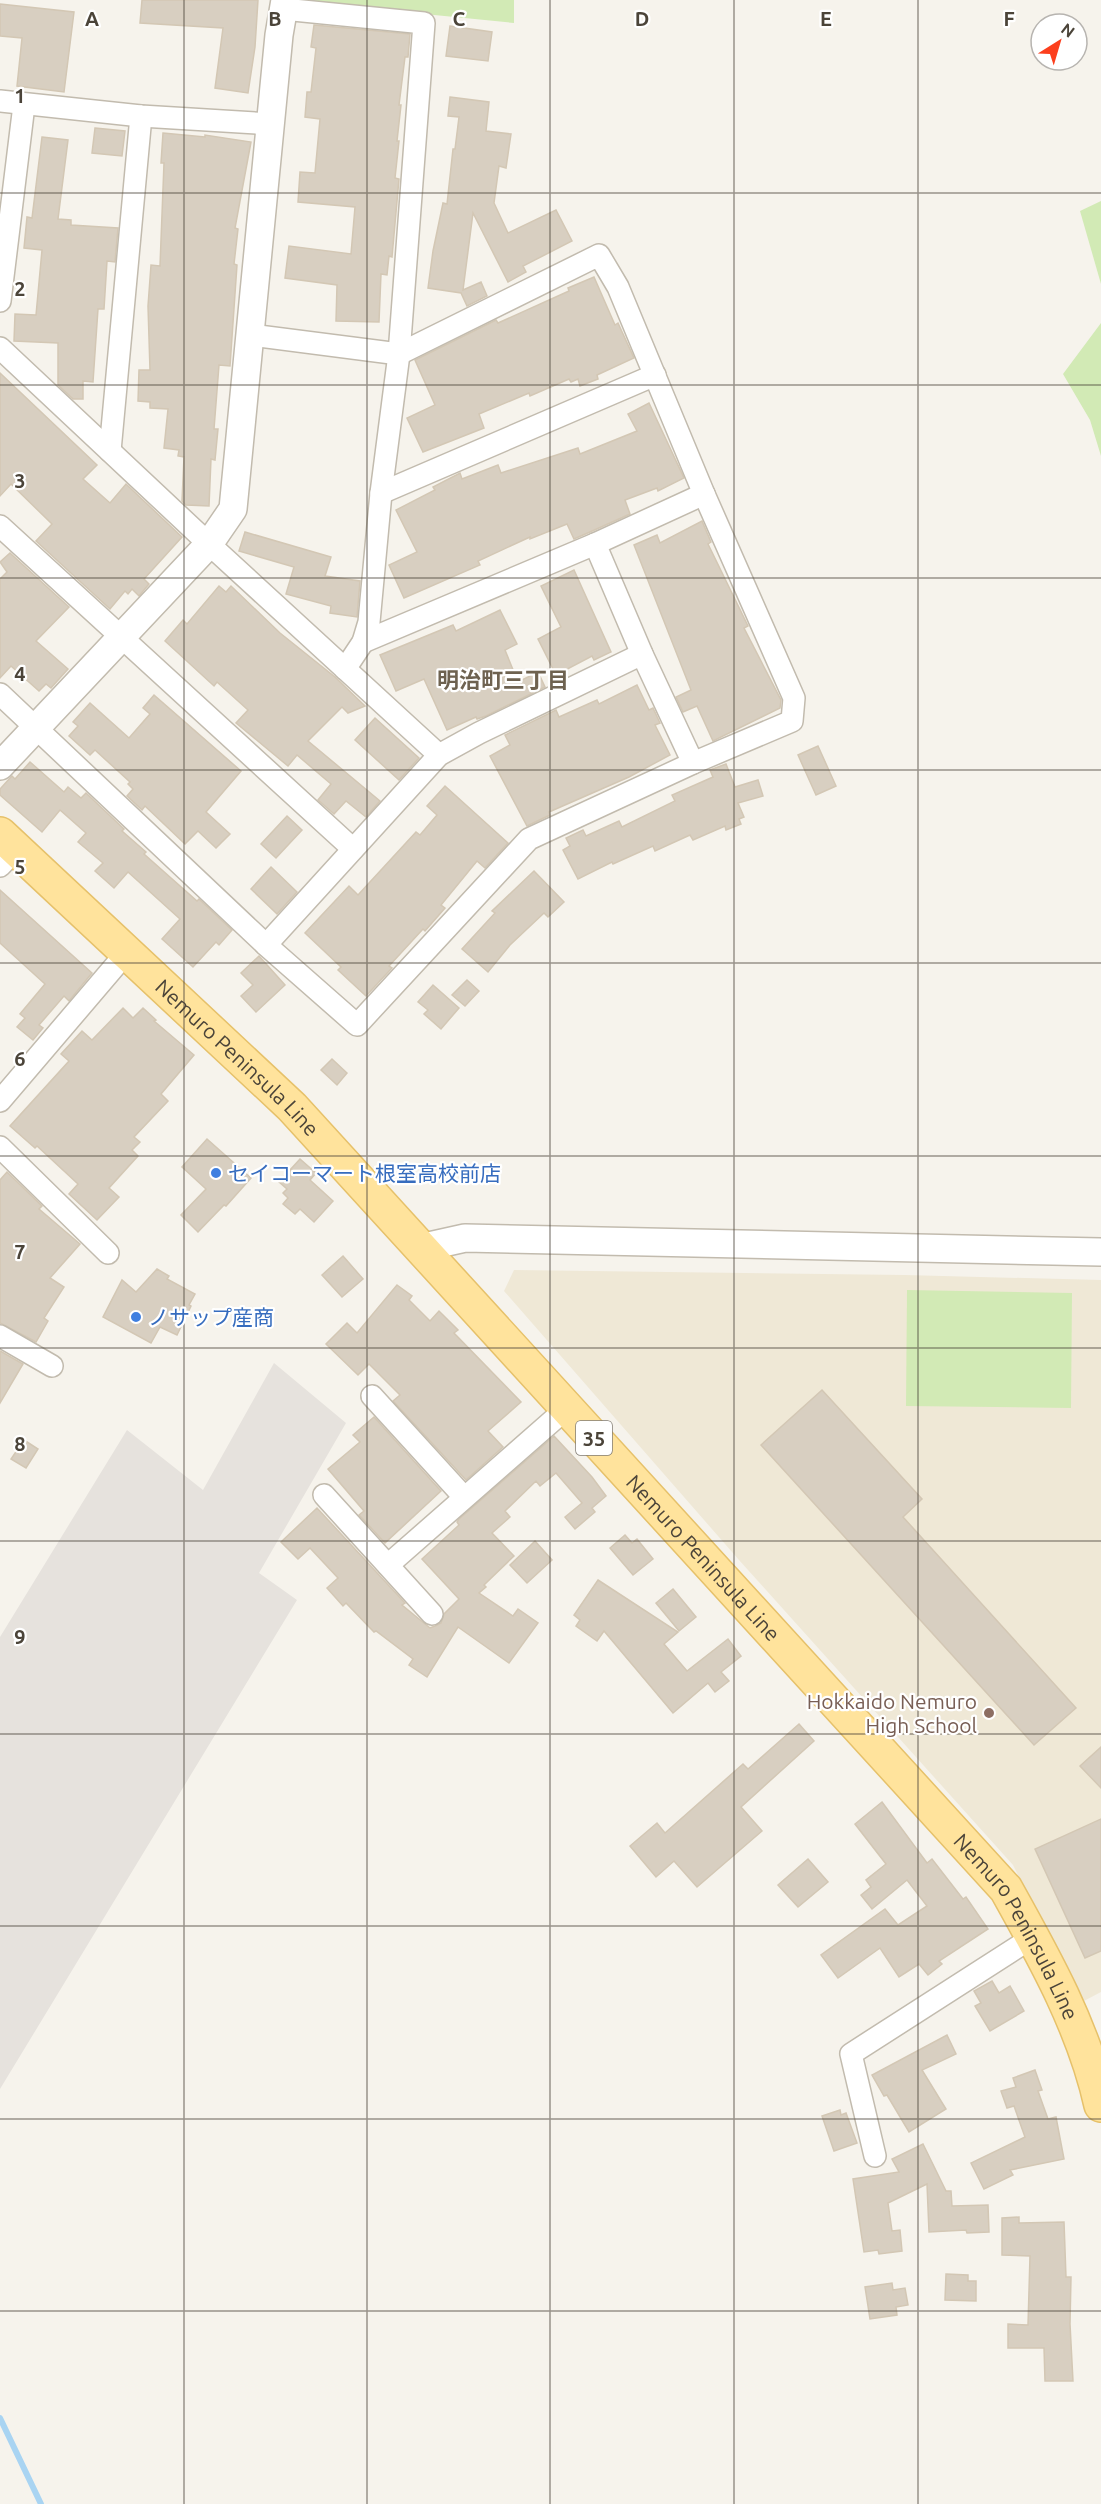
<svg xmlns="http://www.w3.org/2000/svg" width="1101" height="2504" viewBox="0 0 1101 2504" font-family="Ubuntu,'Noto Sans JP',sans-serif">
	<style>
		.industrial { fill: #e6e2dd }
		.education { fill: #efe8d6 }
		.green { fill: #d2eab5 }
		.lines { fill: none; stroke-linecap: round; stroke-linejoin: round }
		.stream { stroke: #a9d4f2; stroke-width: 6 }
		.building { fill: #d8cfc1; stroke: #d3c7b4; stroke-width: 1.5 }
		.minor-casing { stroke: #c2bbae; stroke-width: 24 }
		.tertiary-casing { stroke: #c2bbae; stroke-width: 30 }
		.primary-casing { stroke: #e6c16a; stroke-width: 36 }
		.minor { stroke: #fff; stroke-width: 21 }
		.tertiary { stroke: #fff; stroke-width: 27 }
		.primary { stroke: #ffe39c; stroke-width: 33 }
		.grid { fill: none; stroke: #4b4439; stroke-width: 1.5; stroke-opacity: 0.55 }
		.shop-dot { fill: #3f7fe0; stroke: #fff; stroke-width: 2 }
		.education-dot { fill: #8d6e63; stroke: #fff; stroke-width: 2 }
		.labels { text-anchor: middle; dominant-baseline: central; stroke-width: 4.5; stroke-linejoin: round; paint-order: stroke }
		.shield { fill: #fff; stroke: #817c74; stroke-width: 1.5 }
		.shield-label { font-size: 20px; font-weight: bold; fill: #4b4439 }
		.street-label { font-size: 21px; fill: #4b4439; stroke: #fff }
		.shop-label { font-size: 21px; fill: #366cbe; stroke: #fff; text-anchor: start }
		.education-label { font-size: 21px; fill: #785e54; stroke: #fff; text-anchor: end }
		.neighbourhood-label { font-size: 22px; font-weight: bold; fill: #6e6250; stroke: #fff }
		.grid-label { font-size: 20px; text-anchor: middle; font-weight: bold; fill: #4b4439; stroke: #fff; stroke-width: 4.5; stroke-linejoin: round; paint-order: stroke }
	</style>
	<rect width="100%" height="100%" fill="#f6f3ec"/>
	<polygon class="industrial" points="274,1363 346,1423 259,1573 297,1600 0,2089 0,1637 127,1430 203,1490"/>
	<polygon class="education" points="514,1270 905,1275 1101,1280 1101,1992 1082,2002 1013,1865 739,1560 504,1291"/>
	<g class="green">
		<polygon points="303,0 514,0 514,23 303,2"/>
		<polygon points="1101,201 1101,284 1080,211"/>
		<polygon points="1101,323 1101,456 1090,420 1063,374"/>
		<polygon points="907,1290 1072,1293 1071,1408 906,1406"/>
	</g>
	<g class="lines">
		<polyline class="stream" points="0,2418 41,2504"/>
	</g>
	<g class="building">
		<polygon points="142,0 258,0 255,47 248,93 215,88 223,28 140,23"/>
		<polygon points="0,4 74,12 64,92 17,86 22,38 0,36"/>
		<polygon points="314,25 410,34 408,57 405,57 399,105 401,105 397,141 399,141 395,178 399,179 392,257 389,256 387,275 381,274 379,322 336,321 337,285 285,278 289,246 351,254 355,207 298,202 300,172 315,173 320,119 305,117 307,92 311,92 316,48 311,47"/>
		<polygon points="450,26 492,32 488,61 446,56"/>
		<polygon points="450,97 489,102 486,131 511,134 506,168 499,166 494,203 508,233 556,210 572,241 523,266 526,272 508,282 473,213 463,290 481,282 487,296 467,306 461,293 428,288 433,251 443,203 447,204 453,149 455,149 459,117 448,116"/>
		<polygon points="95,128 125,131 122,156 92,153"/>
		<polygon points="163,133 205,137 205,135 251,142 235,228 238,229 234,264 237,265 230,366 219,365 214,429 218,429 215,460 211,459 209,506 186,505 182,501 184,457 178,456 179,450 164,448 168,409 150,408 150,402 138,401 139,370 150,370 148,306 151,265 160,266 164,163 161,163"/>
		<polygon points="42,137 68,140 58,219 71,220 71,225 118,228 115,262 107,261 104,309 98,309 93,382 83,381 83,399 73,399 58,385 58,343 14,341 15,314 36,315 42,250 24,248 27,217 32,218"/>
		<polygon points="594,277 615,325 618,323 634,358 597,375 598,379 580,386 578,379 571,382 569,379 530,396 529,393 479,414 484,428 423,452 407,418 435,405 415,360 496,320 498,323 569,291 568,288"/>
		<polygon points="0,373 97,465 83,479 110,503 126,484 182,537 144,579 149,584 139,596 132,589 128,594 125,591 110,609 36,541 52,524 11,484 0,496"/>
		<polygon points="649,403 684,478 658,491 657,488 625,500 630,514 590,532 574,539 567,524 530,539 530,537 478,561 480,565 404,598 389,565 417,552 396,510 435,490 433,487 460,473 462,479 498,465 501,473 578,448 580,454 637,431 628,414"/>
		<polygon points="702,521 711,542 708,544 748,626 744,628 781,700 780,708 713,741 697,706 683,712 676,697 691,690 634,545 657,535 660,543"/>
		<polygon points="245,532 331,557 325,576 360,581 357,617 330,613 331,606 286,594 294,567 239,551"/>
		<polygon points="10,553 69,607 36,641 68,669 51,688 46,684 39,691 11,666 0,678 0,579 7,572 0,562"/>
		<polygon points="574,570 611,652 594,660 592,656 556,675 538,639 561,627 541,586"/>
		<polygon points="219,586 226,592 231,586 280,633 335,677 365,706 348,713 342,707 308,741 380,801 366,817 346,801 334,814 318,800 331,784 297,755 288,766 236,723 248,710 217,682 214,686 165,641 183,620 187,624"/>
		<polygon points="500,610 517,644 505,650 518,682 538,672 545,687 486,716 477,719 476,717 447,730 424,679 396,691 380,655 453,625 456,631"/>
		<polygon points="637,685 649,710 653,708 660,723 655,725 670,755 629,777 549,812 550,815 527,826 490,756 510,745 505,735 556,710 559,717 597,700 599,704"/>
		<polygon points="154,695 241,771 206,812 230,834 216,848 198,831 185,844 145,806 142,810 127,796 133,789 128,784 130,782 95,750 90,755 69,736 78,726 73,722 90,703 129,738 150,714 143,708"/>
		<polygon points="375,718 419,758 399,780 355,740"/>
		<polygon points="818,746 836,786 816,795 798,755"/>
		<polygon points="30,762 64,792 68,787 81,798 86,793 124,829 122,831 146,852 144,854 197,901 199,899 232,930 219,945 216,942 193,967 162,939 180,919 128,872 114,888 95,871 103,863 78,842 86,833 60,810 42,832 0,795 0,789 10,778 12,776 15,779"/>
		<polygon points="726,764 735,787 758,780 763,796 738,803 744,817 739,819 741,824 726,830 725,826 693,840 690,835 655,851 653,846 613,864 612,862 578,879 563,850 570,846 566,838 583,830 586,836 619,821 622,827 675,801 672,795 713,777 710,770"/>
		<polygon points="445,786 508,843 485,868 477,861 441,905 445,908 425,931 423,929 389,966 392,968 366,996 338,970 341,967 305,933 349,886 358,895 416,832 420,835 437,815 427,806"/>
		<polygon points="287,816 302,830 276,858 261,844"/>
		<polygon points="271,867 297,892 277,914 251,889"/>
		<polygon points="534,871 564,902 548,917 544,913 510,945 488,972 462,949 495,913 492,911"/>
		<polygon points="0,890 92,973 69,1001 64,996 39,1025 43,1028 33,1040 17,1027 25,1018 20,1014 45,984 0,943"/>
		<polygon points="259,956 285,985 256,1012 241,996 253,985 241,973"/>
		<polygon points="467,980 479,991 465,1006 452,995"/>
		<polygon points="433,985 459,1008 441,1029 424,1014 428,1010 418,1002"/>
		<polygon points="123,1008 133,1018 143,1008 156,1020 154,1021 194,1055 161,1094 168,1101 134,1137 140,1142 132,1150 138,1156 109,1188 119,1197 97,1220 69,1194 78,1184 37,1146 35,1148 10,1126 69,1061 61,1054 82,1031 92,1040"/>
		<polygon points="332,1059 347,1073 337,1085 321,1070"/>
		<polygon points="207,1139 251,1178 226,1206 224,1205 198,1232 181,1215 206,1189 182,1167"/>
		<polygon points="300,1159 316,1173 310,1180 333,1201 314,1222 300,1209 295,1214 283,1204 288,1198 283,1193 287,1189 279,1182"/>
		<polygon points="7,1172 42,1206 39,1209 80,1244 50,1278 64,1287 44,1318 48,1321 36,1342 0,1323 0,1180"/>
		<polygon points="343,1256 363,1279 342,1297 322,1275"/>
		<polygon points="157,1269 169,1276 167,1279 195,1294 189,1305 191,1306 177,1335 160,1327 151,1343 103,1317 122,1280 136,1292"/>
		<polygon points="397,1285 412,1296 409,1300 430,1321 439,1311 458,1330 454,1333 521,1402 488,1431 503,1447 466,1480 393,1401 400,1395 369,1364 358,1375 326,1344 347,1323 357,1333"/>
		<polygon points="0,1351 23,1364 0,1403"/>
		<polygon points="822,1390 922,1499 903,1517 1076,1708 1034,1745 761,1445"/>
		<polygon points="374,1417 441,1491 385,1543 359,1515 364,1511 328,1469 360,1442 353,1435"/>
		<polygon points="554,1436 592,1477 606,1496 592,1508 595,1512 575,1529 565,1517 582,1503 556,1473 540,1486 536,1481 505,1511 510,1517 492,1533 514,1556 484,1585 486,1587 479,1593 513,1616 518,1609 538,1623 509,1663 458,1627 427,1677 409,1665 413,1659 376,1631 374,1632 346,1603 343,1606 327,1588 338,1578 310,1548 298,1559 281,1542 317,1508 405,1603 402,1605 430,1628 435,1626 441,1623 444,1614 459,1599 422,1559 459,1525 457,1522 459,1519"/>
		<polygon points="24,1440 38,1449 26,1468 11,1459"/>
		<polygon points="625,1535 632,1543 637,1539 653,1559 633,1575 610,1548"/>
		<polygon points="535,1541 552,1560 527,1583 510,1565"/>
		<polygon points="598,1580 678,1632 664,1644 687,1671 728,1639 741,1656 721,1672 729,1681 715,1692 708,1683 673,1713 604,1631 597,1641 576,1626 580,1620 574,1615"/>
		<polygon points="673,1589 696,1617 679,1631 656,1603"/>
		<polygon points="799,1724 814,1741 741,1807 762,1831 697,1887 674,1861 656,1877 630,1846 657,1823 665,1833 743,1764 748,1769"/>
		<polygon points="1101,1747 1101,1788 1080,1766"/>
		<polygon points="882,1802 927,1863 932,1859 963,1899 966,1897 988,1929 939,1961 942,1964 928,1975 919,1964 899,1977 880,1948 838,1978 821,1955 885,1909 898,1925 927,1906 907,1880 872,1909 861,1895 871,1887 866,1880 886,1864 855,1824"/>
		<polygon points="1101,1819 1101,1951 1085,1958 1035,1849"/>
		<polygon points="808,1859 828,1882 798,1907 778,1885"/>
		<polygon points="992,1981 999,1993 1010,1986 1024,2011 990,2031 975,2006 981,2003 974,1991"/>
		<polygon points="947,2035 956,2054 922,2070 946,2109 909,2132 887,2095 884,2096 872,2075"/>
		<polygon points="1035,2070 1042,2090 1038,2091 1048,2119 1056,2117 1064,2159 1010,2170 1013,2175 984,2189 971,2163 1025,2137 1014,2106 1007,2108 1001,2091 1016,2087 1013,2078"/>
		<polygon points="840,2110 841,2115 846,2113 857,2143 834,2151 822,2116"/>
		<polygon points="923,2144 946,2191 951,2191 952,2206 988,2205 989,2232 967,2233 966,2230 929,2232 927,2184 888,2203 892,2231 900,2230 902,2251 879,2254 878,2250 864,2252 853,2179 899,2172 892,2159"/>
		<polygon points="1019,2217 1019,2223 1064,2222 1066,2277 1071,2277 1070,2324 1073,2381 1045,2381 1044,2348 1008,2348 1008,2324 1028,2325 1030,2256 1002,2255 1002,2218"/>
		<polygon points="946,2274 968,2275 968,2281 976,2281 976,2301 945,2300"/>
		<polygon points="892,2283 893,2290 905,2288 908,2305 896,2307 897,2315 870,2319 865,2287"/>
	</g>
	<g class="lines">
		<defs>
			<g id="minor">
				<polyline points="283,9 424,23 399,354 381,493 369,622 363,642 345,669"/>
				<polyline points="0,101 141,116 271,124"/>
				<polyline points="0,301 24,105"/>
				<polyline points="0,348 209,544 439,755"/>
				<polyline points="110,451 141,116"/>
				<polyline points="381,493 655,375"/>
				<polyline points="0,526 353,849"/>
				<polyline points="595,544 642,654 693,763"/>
				<polyline points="363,642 595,544 704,494"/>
				<polyline points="0,694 266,945 357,1025 529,839 693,763 792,721 794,698 704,494 618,287 599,255 399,354 251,335"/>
				<polyline points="0,866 16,849"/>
				<polyline points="266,945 439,755 479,733 642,654"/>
				<polyline points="0,1101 127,952"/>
				<polyline points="0,1147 108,1253"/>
				<polyline points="0,1336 52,1366"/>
				<polyline points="372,1396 464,1497"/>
				<polyline points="324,1495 432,1614"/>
				<polyline points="388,1565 567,1408"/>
				<polyline points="875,2156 851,2054 1033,1937"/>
			</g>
			<g id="tertiary">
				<polyline points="0,766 209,544 233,509 279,35 285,0"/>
				<polyline points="420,1248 465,1238 1101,1252"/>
			</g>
			<g id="primary">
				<path id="s1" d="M0,834L292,1107L1006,1889C1044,1957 1084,2028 1101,2105"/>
			</g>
		</defs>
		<use href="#minor" class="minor-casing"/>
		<use href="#tertiary" class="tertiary-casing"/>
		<use href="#primary" class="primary-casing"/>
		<use href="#minor" class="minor"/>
		<use href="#tertiary" class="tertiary"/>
		<use href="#primary" class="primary"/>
	</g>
	<path class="grid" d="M184,0V2504M367,0V2504M550,0V2504M734,0V2504M918,0V2504M0,193H1101M0,385H1101M0,578H1101M0,770H1101M0,963H1101M0,1156H1101M0,1348H1101M0,1541H1101M0,1734H1101M0,1926H1101M0,2119H1101M0,2311H1101"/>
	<g class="shop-dot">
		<circle cx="216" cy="1173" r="6"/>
		<circle cx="136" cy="1317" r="6"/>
	</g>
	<circle class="education-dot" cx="989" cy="1713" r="6"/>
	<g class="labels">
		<rect class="shield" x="576" y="1421" width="36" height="34" rx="4.5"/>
		<g class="shield-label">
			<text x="594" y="1438">35</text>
		</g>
		<g class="street-label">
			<text stroke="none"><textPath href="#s1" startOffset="326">Nemuro Peninsula Line</textPath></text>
			<text stroke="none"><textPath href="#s1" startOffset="1010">Nemuro Peninsula Line</textPath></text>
			<text stroke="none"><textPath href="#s1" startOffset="1496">Nemuro Peninsula Line</textPath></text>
		</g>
		<g class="shop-label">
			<text x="228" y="1173">セイコーマート根室高校前店</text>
			<text x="148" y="1317">ノサップ産商</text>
		</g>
		<g class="education-label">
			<text x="977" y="1701">Hokkaido Nemuro<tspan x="977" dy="24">High School</tspan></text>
		</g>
		<g class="neighbourhood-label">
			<text x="503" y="679">明治町三丁目</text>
		</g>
	</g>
	<g class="grid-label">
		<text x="92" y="26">A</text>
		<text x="275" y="26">B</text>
		<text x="459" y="26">C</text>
		<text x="642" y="26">D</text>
		<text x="826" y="26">E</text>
		<text x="1009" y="26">F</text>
		<text x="20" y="103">1</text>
		<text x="20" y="296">2</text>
		<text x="20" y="488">3</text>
		<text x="20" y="681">4</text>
		<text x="20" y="874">5</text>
		<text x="20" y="1066">6</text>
		<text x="20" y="1259">7</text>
		<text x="20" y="1451">8</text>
		<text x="20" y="1644">9</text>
	</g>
	<g transform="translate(1059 42) rotate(37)"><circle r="28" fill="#ffffff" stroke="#b7b4b0" stroke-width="1.5"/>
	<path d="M0-4.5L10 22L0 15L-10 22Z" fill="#fc3f1d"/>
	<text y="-9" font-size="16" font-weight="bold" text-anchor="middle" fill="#4b4439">N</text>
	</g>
</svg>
